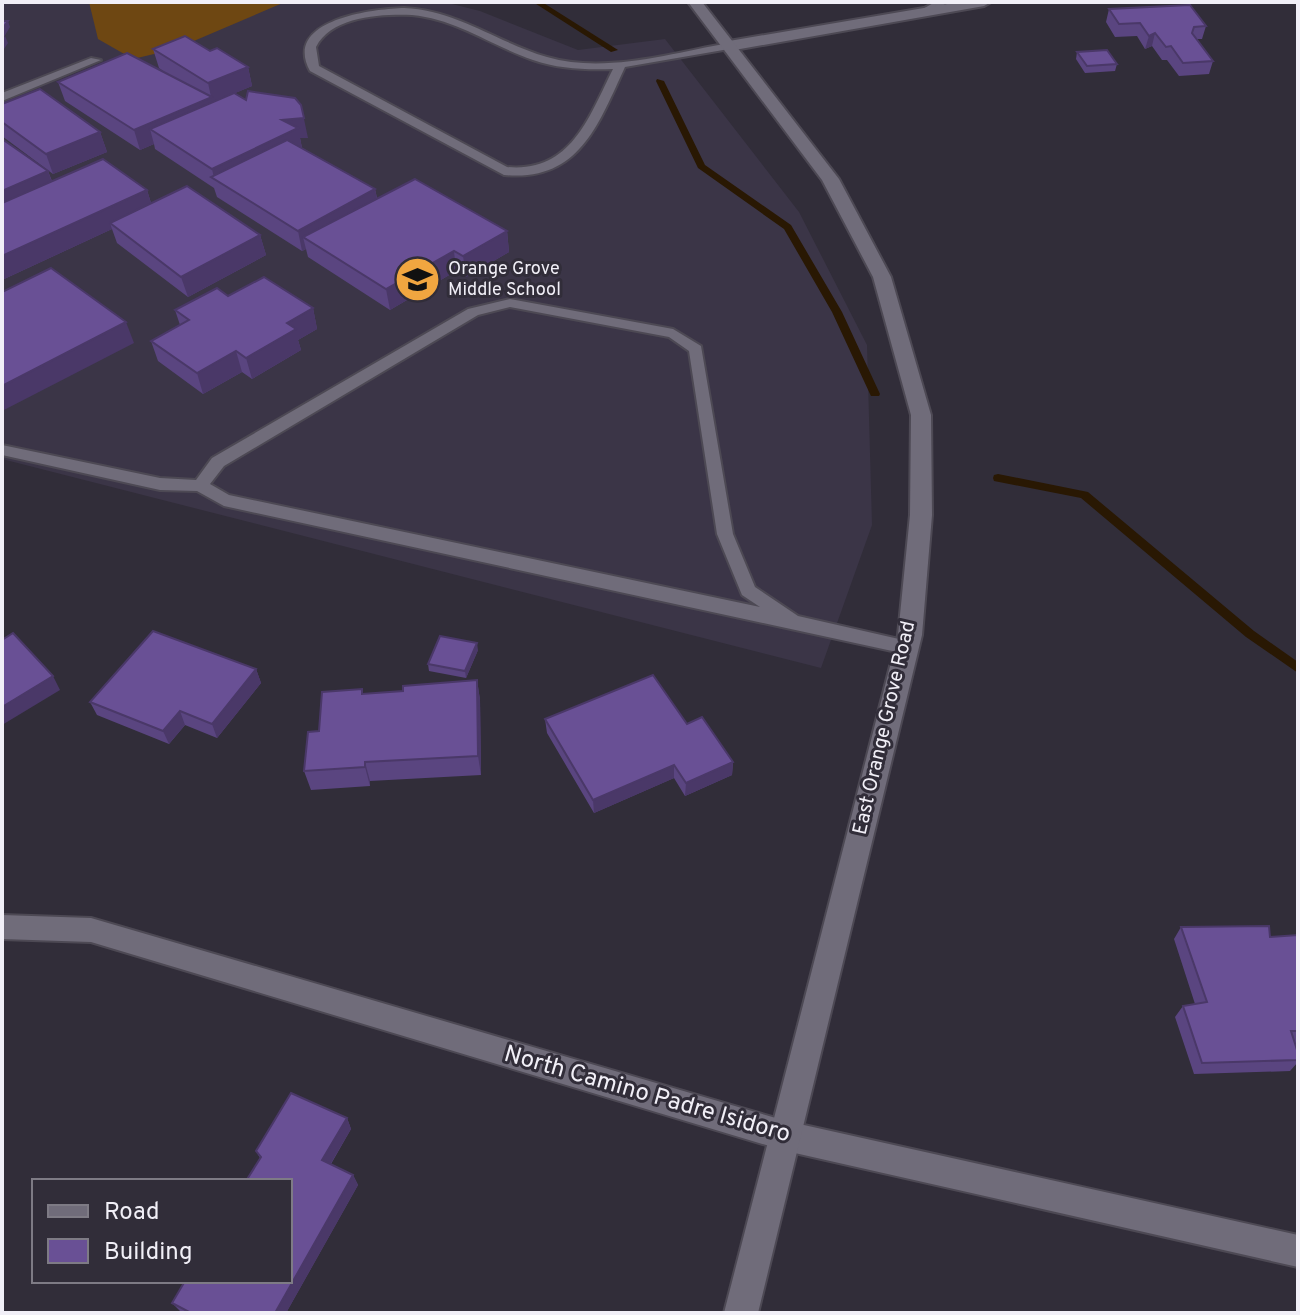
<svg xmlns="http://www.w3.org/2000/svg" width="1300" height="1315" viewBox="0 0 1300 1315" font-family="Overpass,sans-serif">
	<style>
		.built { fill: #3b3547 }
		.green { fill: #6e4712 }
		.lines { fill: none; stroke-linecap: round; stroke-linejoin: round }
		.stream { fill: #291803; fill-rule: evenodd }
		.service-casing { stroke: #4d4954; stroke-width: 4 }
		.minor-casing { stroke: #4d4954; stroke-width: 4 }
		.secondary-casing { stroke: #4d4954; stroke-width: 4 }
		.service { fill: #706c7a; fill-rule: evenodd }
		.minor { fill: #706c7a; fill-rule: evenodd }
		.secondary { fill: #706c7a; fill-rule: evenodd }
		.wall { fill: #5a4580 }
		.shaded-wall { fill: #4a3868 }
		.building { fill: #695095; stroke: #4a3868; stroke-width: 2 }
		.labels { text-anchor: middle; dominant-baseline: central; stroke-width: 6; stroke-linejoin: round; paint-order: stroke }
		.far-poi-label { font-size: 18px; fill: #f1eff7; stroke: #312d39; text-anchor: start }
		.street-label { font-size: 20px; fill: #f1eff7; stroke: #312d39 }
		.near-street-label { font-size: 24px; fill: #f1eff7; stroke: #312d39 }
	</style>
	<rect width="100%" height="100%" fill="#312d39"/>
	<polygon class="built" points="2,2 444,2 480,11 578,50 665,39 799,212 867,345 872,525 821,668 2,459"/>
	<polygon class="green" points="89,2 285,2 175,49 133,59 98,39"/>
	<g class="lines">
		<g class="stream">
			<polygon points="533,2 542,2 618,50 611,52"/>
			<polygon points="657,79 664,81 705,165 791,225 842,312 880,394 879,396 871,396 870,394 832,312 784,229 698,168 656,81"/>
			<polygon points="998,474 1088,492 1254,631 1298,662 1298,673 1246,637 1081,498 994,481 993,478 994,475"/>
		</g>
		<defs>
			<g id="service">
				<polygon points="935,2 949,2 925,15 916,13"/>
				<path d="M404,8C457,10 498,43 547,57C605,74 672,53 729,43L735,46L729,49L625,67C598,125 579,182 504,175L310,71C282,20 372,9 404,8ZM412,15C456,19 492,46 533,60C559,69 586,70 613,69C589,117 571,173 507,167L319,66L316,47C332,16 381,14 412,15Z"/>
				<polygon points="91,58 101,60 2,101 2,93"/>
				<path d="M510,299L673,329L701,346L733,534L755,587L798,616L912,642L915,647L912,652L906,654L224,506L197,491L160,490L2,455V445L160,478L196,480L212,458L468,309ZM510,307L669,337L689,351L717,534L742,595L760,607L229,495L210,484L224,466L478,315Z"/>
			</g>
			<g id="minor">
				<polygon points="959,2 991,2 984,6 729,51 721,46 729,41"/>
				<polygon points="2,915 91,918 786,1121 1298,1235 1298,1267 786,1151 91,942 2,939"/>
			</g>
			<polygon id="secondary" points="688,2 702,2 839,179 891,277 931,415 932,515 922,635 758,1313 724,1313 898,635 910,515 911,415 873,277 822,180"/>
		</defs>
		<use href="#service" class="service-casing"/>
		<use href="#minor" class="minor-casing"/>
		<use href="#secondary" class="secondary-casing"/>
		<use href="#service" class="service"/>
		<use href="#minor" class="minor"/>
		<use href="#secondary" class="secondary"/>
	</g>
	<g class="wall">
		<polygon points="1109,9 1206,26 1202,39 1196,39 1213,61 1209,74 1179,76 1167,60 1162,60 1152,46 1145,49 1137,36 1115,37 1106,22"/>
		<polygon points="153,49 210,51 248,67 252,86 235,93 308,138 300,138 302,148 375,189 377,198 507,231 509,252 466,277 456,271 390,310 308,257 306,249 302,251 217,197 214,188 155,149 154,144 140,150 65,101 58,82 167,74 159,68"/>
		<polygon points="1077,52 1117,64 1115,71 1085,73 1076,59"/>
		<polygon points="2,104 100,132 107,152 53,174 2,136"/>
		<polygon points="48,171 52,181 147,190 151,203 260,235 266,255 188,297 117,243 112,229 2,280"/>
		<polygon points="228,296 313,308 317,329 298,340 301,350 252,379 242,372 203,394 158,361 151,341 180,325 175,310"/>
		<polygon points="478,650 466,678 429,671 428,664"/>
		<polygon points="256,669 261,683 217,738 185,725 169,744 97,715 90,702"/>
		<polygon points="477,680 480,700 481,775 370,781 370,786 311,790 304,771 319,731 362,689 363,694 403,691"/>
		<polygon points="545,719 733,762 732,775 685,796 674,778 594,813 547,733"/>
		<polygon points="1181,927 1270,937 1298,935 1298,1043 1295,1043 1298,1053 1298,1062 1290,1071 1194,1074 1175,1017 1183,1006 1195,1004 1174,939"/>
		<polygon points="347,1118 351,1129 331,1164 353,1175 358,1185 286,1313 184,1313 180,1311 172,1303 260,1158 256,1151"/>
	</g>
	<g class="shaded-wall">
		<polygon points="8,21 10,27 4,37 2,29"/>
		<polygon points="1155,33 1152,46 1145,49 1149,36"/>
		<polygon points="5,36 8,43 2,52 2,41"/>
		<polygon points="248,67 252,86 150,129 154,144 140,150 134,130 211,97 208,83"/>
		<polygon points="301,105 308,138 300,138 302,148 214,178 212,169"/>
		<polygon points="100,132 107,152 53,174 46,154"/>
		<polygon points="48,171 55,191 2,215 2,191"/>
		<polygon points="375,189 379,209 303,237 306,249 302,251 298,231"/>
		<polygon points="147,190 153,210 110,223 112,229 2,280 2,256"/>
		<polygon points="507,231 509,252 466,277 463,256"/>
		<polygon points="260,235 266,255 188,297 181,277"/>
		<polygon points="454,251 456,271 390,310 386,289"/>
		<polygon points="313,308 317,329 298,340 301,350 252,379 246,358 287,323"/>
		<polygon points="126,322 134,343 2,411 2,386"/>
		<polygon points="236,351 242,372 203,394 197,373"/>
		<polygon points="477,643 478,650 466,678 465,671"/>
		<polygon points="256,669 261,683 217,738 212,724"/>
		<polygon points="53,676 60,690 2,725 2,707"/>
		<polygon points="477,680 480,700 481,775 478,756"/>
		<polygon points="180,711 185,725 169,744 163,731"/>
		<polygon points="365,762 370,781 370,786 365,767"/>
		<polygon points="733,762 732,775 685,796 686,783"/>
		<polygon points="674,765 674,778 594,813 593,800"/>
		<polygon points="347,1118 351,1129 327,1170 322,1160"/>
		<polygon points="353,1175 358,1185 286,1313 275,1313"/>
	</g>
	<g class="building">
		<polygon points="1190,5 1206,26 1194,27 1192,33 1213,61 1183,63 1171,46 1166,47 1155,33 1149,36 1140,23 1119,24 1109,9"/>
		<polygon points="2,21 8,21 2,29"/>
		<polygon points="185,36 210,51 217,48 248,67 208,83 153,49"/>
		<polygon points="1107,50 1117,64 1087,66 1077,52"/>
		<polygon points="127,53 212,97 134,130 58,82"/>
		<polygon points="40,89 100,132 46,154 2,122 2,104"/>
		<polygon points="248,91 295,98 301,105 304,118 282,120 298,128 212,169 150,129 234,93 246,100"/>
		<polygon points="2,139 48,171 2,191"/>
		<polygon points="287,140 375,189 298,231 211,177"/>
		<polygon points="103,159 147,190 2,256 2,203"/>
		<polygon points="415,179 507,231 463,256 454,251 386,289 303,237"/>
		<polygon points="187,186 260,235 181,277 110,223"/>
		<polygon points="51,268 126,322 2,386 2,292"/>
		<polygon points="264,277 313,308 287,323 296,329 246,358 236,351 197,373 151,341 189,320 175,310 217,288 228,296"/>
		<polygon points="153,631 256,669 212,724 180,711 163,731 90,702"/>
		<polygon points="13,633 53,676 2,707 2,640"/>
		<polygon points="440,636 477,643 465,671 428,664"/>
		<polygon points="653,675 687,724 702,717 733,762 686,783 674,765 593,800 545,719"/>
		<polygon points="477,680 478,756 365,762 365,767 304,771 308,732 319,731 322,692 362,689 362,694 403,691 403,686"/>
		<polygon points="1269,926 1270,937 1298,935 1298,1031 1291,1031 1298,1053 1298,1060 1202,1063 1183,1006 1207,1002 1181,927"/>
		<polygon points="291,1093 347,1118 322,1160 353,1175 275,1313 191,1313 172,1303 185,1281 290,1281 290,1181 246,1181 261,1157 256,1151"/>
	</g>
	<defs>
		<symbol id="school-disc" viewBox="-11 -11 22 22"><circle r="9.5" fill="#f1a640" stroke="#312d39"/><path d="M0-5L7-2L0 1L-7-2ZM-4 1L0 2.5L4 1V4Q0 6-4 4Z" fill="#111"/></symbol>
	</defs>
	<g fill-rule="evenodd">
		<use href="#school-disc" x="392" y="254" width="51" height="51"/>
	</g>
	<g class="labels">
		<g class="far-poi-label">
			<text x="448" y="269">Orange Grove<tspan x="448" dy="21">Middle School</tspan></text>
		</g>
		<g class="street-label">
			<text transform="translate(885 728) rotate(-77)">East Orange Grove Road</text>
		</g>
		<g class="near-street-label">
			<text transform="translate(647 1095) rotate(16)">North Camino Padre Isidoro</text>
		</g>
	</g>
	<rect width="1300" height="1315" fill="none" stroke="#f1eff7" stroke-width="8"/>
	<rect x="32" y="1179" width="260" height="104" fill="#312d39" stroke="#7e7b85" stroke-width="2"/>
	<rect x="48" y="1205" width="40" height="12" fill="#706c7a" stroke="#7e7b85" stroke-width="2"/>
	<text x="104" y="1219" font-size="24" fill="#f1eff7">Road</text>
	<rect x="48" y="1239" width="40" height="24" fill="#695095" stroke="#7e7b85" stroke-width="2"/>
	<text x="104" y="1259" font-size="24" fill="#f1eff7">Building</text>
</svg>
